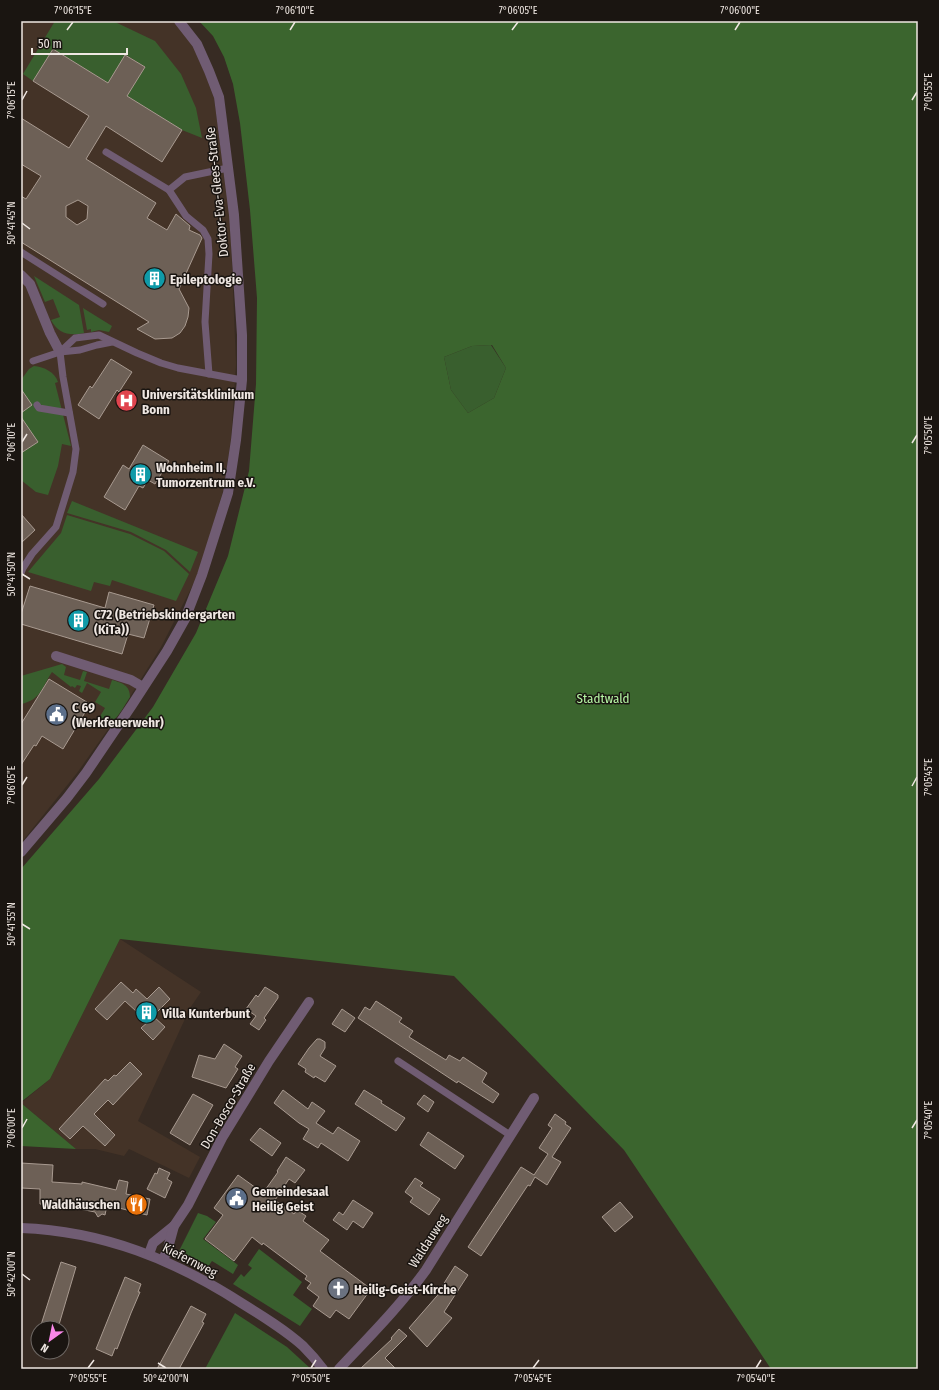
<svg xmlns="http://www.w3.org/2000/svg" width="939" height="1390" viewBox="0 0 939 1390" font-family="'Fira Sans Condensed',sans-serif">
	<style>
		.built { fill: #443327 }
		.green { fill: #395f2e }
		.forest { fill: #3b652e; fill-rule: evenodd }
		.building { fill: #6d6056; stroke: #a89a90; fill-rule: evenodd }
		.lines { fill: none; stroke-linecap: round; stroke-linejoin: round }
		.service { stroke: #705c73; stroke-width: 7 }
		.minor { stroke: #705c73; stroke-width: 10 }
		.ticks { fill: none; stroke: #efe7e2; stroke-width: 1.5 }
		.labels { text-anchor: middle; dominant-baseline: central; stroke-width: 3; stroke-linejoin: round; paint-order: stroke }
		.street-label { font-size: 13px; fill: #efe7e2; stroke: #1a1511 }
		.poi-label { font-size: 13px; font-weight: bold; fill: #efe7e2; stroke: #1a1511; text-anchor: start }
		.park-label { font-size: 13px; fill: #b6f6a4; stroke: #1a1511 }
		.neatline { fill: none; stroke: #efe7e2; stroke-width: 1.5 }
		.ticks-label { font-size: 10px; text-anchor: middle; fill: #efe7e2 }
	</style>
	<rect width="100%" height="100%" fill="#372b23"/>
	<g class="built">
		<polygon points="21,21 173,21 195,47 214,98 230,216 236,364 231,439 223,491 199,573 161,647 121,711 77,773 21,843"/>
		<polygon points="120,939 201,992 190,1008 138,1121 200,1157 189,1178 129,1149 124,1156 95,1149 76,1149 21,1103 50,1079"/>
	</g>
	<g class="green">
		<polygon points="55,21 113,21 155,41 181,74 196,108 202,138 182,130 127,96 145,67 126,55 108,83 53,49 33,81 23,74"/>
		<path d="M34,276L79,305L84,333C70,336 58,334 51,320L60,317L53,299L45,302Z"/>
		<polygon points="83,308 112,326 109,332 99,330 91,332 91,329 87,330"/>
		<polygon points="491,345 506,368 494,398 468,413 451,390 444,357 472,346"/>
		<path d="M34,366C44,367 55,372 58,382L55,383L71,446L62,444L58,466L48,495L36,492L21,480V380L29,369Z"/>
		<polygon points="72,501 198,552 190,572 166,550 131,532 67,513"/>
		<polygon points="67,515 130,534 164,551 189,574 176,601 112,580 110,586 94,582 91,591 28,572 61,533"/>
		<path d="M62,664L66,667L64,675L80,680L83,671L87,672L84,681L109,689L112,680C122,683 130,685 130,697C123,707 112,733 96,723L105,708L95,702L101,692L87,683L82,693L79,691L81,686L77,685L75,688L72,686L71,687L52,672C42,687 41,700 21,704V676Z"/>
		<polygon points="198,1213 207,1216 216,1222 203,1239 238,1265 233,1274 212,1261 207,1268 179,1251"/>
		<polygon points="259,1249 302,1282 293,1295 312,1309 300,1326 233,1284 241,1274 244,1277 252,1268 248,1265"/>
		<polygon points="235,1313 287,1347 311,1369 205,1369"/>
	</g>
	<g class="forest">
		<path d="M199,21H918V1369H771L624,1150L454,976L120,939L50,1079L21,1102V869L99,779L153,707L196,633L228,556L249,471L256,384L257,298L250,210L240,123L233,84L224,57L213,36ZM492,345L506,368L494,398L468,413L451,390L444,357L472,346Z"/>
		<polygon points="21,1103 76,1149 21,1146"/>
	</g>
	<g class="building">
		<path d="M53,49L108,83L125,55L145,67L127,96L182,130L162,162L106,126L86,159L156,203L147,218L167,230L176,214L190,226L189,230L200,235L202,238L179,289L189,308L188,317L185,326L180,333L172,338L155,339L137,329L149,322L21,242V196L26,199L41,176L21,164V118L69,148L89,116L33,81ZM78,200L88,206L87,219L77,225L66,217V206Z"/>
		<polygon points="111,359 132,372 119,392 117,390 99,419 78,405 90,386 92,388"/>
		<polygon points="21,389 32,405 21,413"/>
		<polygon points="21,417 38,442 21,453"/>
		<polygon points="143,445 169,461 155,484 148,480 143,488 139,486 125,510 104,497 123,465 129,469"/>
		<polygon points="21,514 35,530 21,543"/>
		<polygon points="30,586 105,608 109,592 154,605 144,638 128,634 122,654 21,624 21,614"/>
		<polygon points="49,679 90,704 63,749 42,736 36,746 34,745 21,765 21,724"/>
		<polygon points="121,982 133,993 136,989 147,999 159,987 170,999 153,1016 165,1027 153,1040 141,1028 148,1022 125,1001 107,1020 95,1009"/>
		<polygon points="265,987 278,995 278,998 264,1018 266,1020 259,1030 250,1024 256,1016 246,1009 256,995 258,997"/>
		<polygon points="376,1001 402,1018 399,1022 413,1031 409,1037 446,1060 449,1055 460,1061 463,1057 487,1073 482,1082 499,1094 493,1103 458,1081 457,1083 358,1018 365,1007 370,1010"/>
		<polygon points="342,1009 355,1018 345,1032 332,1024"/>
		<polygon points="317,1039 320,1039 325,1042 325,1048 320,1056 336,1066 325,1082 315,1076 314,1078 305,1072 306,1069 298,1064 309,1048"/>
		<polygon points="224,1044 242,1056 235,1067 238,1069 226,1088 192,1077 199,1055 215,1059"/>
		<polygon points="130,1062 142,1074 113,1105 108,1100 94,1114 115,1135 105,1146 83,1126 70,1139 59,1129 105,1079 108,1081 114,1075 116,1076"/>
		<polygon points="283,1090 308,1109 312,1102 325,1111 316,1123 333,1134 338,1127 360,1141 348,1161 321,1143 318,1148 303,1139 309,1129 299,1123 274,1103"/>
		<polygon points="364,1090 382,1101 381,1103 405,1118 396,1131 355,1104"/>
		<polygon points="193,1094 213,1105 190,1145 170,1133"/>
		<polygon points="424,1095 434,1102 428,1112 417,1104"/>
		<polygon points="555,1114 566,1122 565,1124 571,1128 552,1157 561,1162 547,1185 535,1177 530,1186 528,1185 481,1256 468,1247 521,1167 534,1175 548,1154 539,1148 552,1128 548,1125"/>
		<polygon points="260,1128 281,1143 272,1156 250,1140"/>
		<polygon points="428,1132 464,1156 455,1169 420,1145"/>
		<polygon points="286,1157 305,1170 295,1183 289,1179 275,1200 294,1214 297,1210 306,1216 303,1221 329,1240 320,1251 371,1289 349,1319 336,1310 330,1318 313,1306 319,1297 307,1288 311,1283 305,1279 307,1276 263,1243 262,1245 252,1237 234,1261 205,1239 223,1215 214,1208 238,1175 263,1193 278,1172 277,1171"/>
		<polygon points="21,1163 53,1165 52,1182 82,1184 82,1182 116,1190 119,1180 128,1182 126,1194 150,1199 147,1215 107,1205 105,1215 102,1214 98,1217 95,1212 65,1206 40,1204 40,1189 21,1188"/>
		<polygon points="159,1168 170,1173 167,1179 172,1182 165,1198 147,1189 155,1173 157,1174"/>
		<polygon points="415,1178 423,1183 420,1186 440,1199 429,1215 410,1202 413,1198 405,1192"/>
		<polygon points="353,1200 373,1213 363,1228 353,1221 347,1230 333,1220 339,1212 343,1215"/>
		<polygon points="620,1202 633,1217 615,1232 602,1217"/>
		<polygon points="61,1262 76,1267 58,1328 40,1328"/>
		<polygon points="455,1266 468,1275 444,1312 452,1318 427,1347 409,1328 443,1289 441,1288"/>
		<polygon points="125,1277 141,1284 138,1292 140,1292 131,1313 117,1349 115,1348 112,1356 96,1349"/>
		<polygon points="191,1306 206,1314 202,1322 204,1323 179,1369 157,1369"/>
		<polygon points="399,1329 407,1336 385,1358 396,1369 360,1369 392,1339 391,1338"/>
	</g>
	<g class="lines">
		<g class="service">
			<polyline points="106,152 169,190"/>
			<polyline points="21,252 103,304"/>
			<polyline points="60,352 75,338 99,335 137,353 161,363 178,368 242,380"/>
			<polyline points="33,361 60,352 80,350 97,345 112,342"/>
			<polyline points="209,374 205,322 209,254 208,239 203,230 186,216 169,190 185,177 228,168"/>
			<polyline points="37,405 39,408 69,413"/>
			<polyline points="21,573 23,568 32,554 56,527 73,472 76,449 63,377 60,352"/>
			<polyline points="398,1061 510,1135"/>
		</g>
		<g class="minor">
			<polyline points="21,275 30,284 50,333 60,352"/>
			<polyline points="56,656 131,680 143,687"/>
			<polyline points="21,852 67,798 86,773 132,705 167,651 185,619 202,575 228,493 236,440 242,380 242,335 234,215 219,97 209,71 197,44 179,21"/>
			<path d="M21,1228C103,1231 175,1260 243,1304C264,1317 285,1330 303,1346C310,1353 317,1361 323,1369"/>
			<polyline points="149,1254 153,1243 174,1226"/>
			<polyline points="163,1260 168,1248 174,1226 188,1205 222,1138 269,1061 309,1002"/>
			<path d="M339,1369C369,1337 400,1306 426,1270L534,1098"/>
		</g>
	</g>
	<path class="ticks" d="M67,30L73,22M290,30L295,22M512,30L518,22M735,30L740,22M22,100L27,91M912,100L917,92M22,223L30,229M22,442L27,434M912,443L917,435M22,574L30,579M22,785L27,777M912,786L917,777M22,924L30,929M22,1128L27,1119M912,1128L917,1120M22,1274L30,1280M158,1363L166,1368M88,1368L94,1360M311,1368L316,1360M533,1368L539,1360M756,1368L761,1360"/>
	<defs>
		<symbol id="building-disc" viewBox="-11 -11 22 22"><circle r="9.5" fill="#0f9aa8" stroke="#1a1511"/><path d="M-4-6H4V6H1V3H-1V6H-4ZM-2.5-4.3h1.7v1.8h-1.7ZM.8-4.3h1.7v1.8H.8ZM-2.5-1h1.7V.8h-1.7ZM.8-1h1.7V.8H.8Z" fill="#fff"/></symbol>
		<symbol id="hospital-disc" viewBox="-11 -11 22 22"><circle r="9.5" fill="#e0444e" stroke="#1a1511"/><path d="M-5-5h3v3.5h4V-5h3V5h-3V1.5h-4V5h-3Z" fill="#fff"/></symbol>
		<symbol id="civic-disc" viewBox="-11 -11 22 22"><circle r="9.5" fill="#5c6f8a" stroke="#1a1511"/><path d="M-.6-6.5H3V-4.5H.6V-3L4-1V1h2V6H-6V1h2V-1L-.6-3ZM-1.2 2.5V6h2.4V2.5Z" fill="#fff"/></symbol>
		<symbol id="restaurant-disc" viewBox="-11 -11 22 22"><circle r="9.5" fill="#e8710a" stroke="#1a1511"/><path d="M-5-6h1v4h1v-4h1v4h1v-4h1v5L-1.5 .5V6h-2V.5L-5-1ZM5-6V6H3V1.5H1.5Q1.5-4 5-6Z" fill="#fff"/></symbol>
		<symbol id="church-disc" viewBox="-11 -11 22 22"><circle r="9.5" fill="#6b7280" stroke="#1a1511"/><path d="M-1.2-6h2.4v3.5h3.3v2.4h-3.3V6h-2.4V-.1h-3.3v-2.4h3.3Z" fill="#fff"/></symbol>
	</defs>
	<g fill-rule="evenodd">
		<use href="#building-disc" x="142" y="266" width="25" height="25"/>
		<use href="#hospital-disc" x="114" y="388" width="25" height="25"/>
		<use href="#building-disc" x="128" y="462" width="25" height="25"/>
		<use href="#building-disc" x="66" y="608" width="25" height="25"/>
		<use href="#civic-disc" x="44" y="702" width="25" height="25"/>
		<use href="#building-disc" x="134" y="1000" width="25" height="25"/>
		<use href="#civic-disc" x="224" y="1186" width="25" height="25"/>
		<use href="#restaurant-disc" x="124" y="1192" width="25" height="25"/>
		<use href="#church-disc" x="326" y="1276" width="25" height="25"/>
	</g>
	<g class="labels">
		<g class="street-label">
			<text transform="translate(217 192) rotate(-96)">Doktor-Eva-Glees-Straße</text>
			<text transform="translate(228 1106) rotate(-60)">Don-Bosco-Straße</text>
			<text transform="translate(428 1241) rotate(-57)">Waldauweg</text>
			<text transform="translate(190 1260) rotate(27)">Kiefernweg</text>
		</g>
		<g class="poi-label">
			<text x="170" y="279">Epileptologie</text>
			<text x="142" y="394">Universitätsklinikum<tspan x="142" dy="15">Bonn</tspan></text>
			<text x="156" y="467">Wohnheim II,<tspan x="156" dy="15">Tumorzentrum e.V.</tspan></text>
			<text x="94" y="614">C72 (Betriebskindergarten<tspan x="94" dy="15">(KiTa))</tspan></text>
			<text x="72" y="707">C 69<tspan x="72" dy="15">(Werkfeuerwehr)</tspan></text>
			<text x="162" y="1013">Villa Kunterbunt</text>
			<text x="252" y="1191">Gemeindesaal<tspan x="252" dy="15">Heilig Geist</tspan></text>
			<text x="120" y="1204" text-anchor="end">Waldhäuschen</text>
			<text x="354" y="1289">Heilig-Geist-Kirche</text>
		</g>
		<g class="park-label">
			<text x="603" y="698">Stadtwald</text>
		</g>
	</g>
	<rect width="939" height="1390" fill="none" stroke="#1a1511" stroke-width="44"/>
	<g transform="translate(50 1340) rotate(213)"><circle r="19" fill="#1a1511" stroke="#6f6965"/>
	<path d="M0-3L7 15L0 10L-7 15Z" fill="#f987e9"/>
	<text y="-6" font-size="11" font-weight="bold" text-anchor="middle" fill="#efe7e2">N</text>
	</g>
	<path d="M32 48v6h95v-6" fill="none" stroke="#efe7e2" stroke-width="2"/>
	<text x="38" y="48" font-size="12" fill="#efe7e2" stroke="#1a1511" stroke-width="3" paint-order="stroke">50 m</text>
	<rect x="22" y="22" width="895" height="1346" class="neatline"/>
	<g class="ticks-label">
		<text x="73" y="14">7°06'15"E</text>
		<text x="295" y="14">7°06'10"E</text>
		<text x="518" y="14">7°06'05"E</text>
		<text x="740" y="14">7°06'00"E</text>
		<text transform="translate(928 92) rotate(-90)" y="4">7°05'55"E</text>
		<text transform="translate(11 100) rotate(-90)" y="4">7°06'15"E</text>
		<text transform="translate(11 223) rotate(-90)" y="4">50°41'45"N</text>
		<text transform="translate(928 435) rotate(-90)" y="4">7°05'50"E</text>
		<text transform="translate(11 442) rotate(-90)" y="4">7°06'10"E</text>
		<text transform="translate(11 574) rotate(-90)" y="4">50°41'50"N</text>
		<text transform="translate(928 777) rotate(-90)" y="4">7°05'45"E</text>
		<text transform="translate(11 785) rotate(-90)" y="4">7°06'05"E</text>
		<text transform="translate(11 924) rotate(-90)" y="4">50°41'55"N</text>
		<text transform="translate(928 1120) rotate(-90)" y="4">7°05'40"E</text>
		<text transform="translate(11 1128) rotate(-90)" y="4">7°06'00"E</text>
		<text transform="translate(11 1274) rotate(-90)" y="4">50°42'00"N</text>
		<text x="88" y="1382">7°05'55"E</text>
		<text x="166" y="1382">50°42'00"N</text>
		<text x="311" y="1382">7°05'50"E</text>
		<text x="533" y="1382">7°05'45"E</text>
		<text x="756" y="1382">7°05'40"E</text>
	</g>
</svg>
